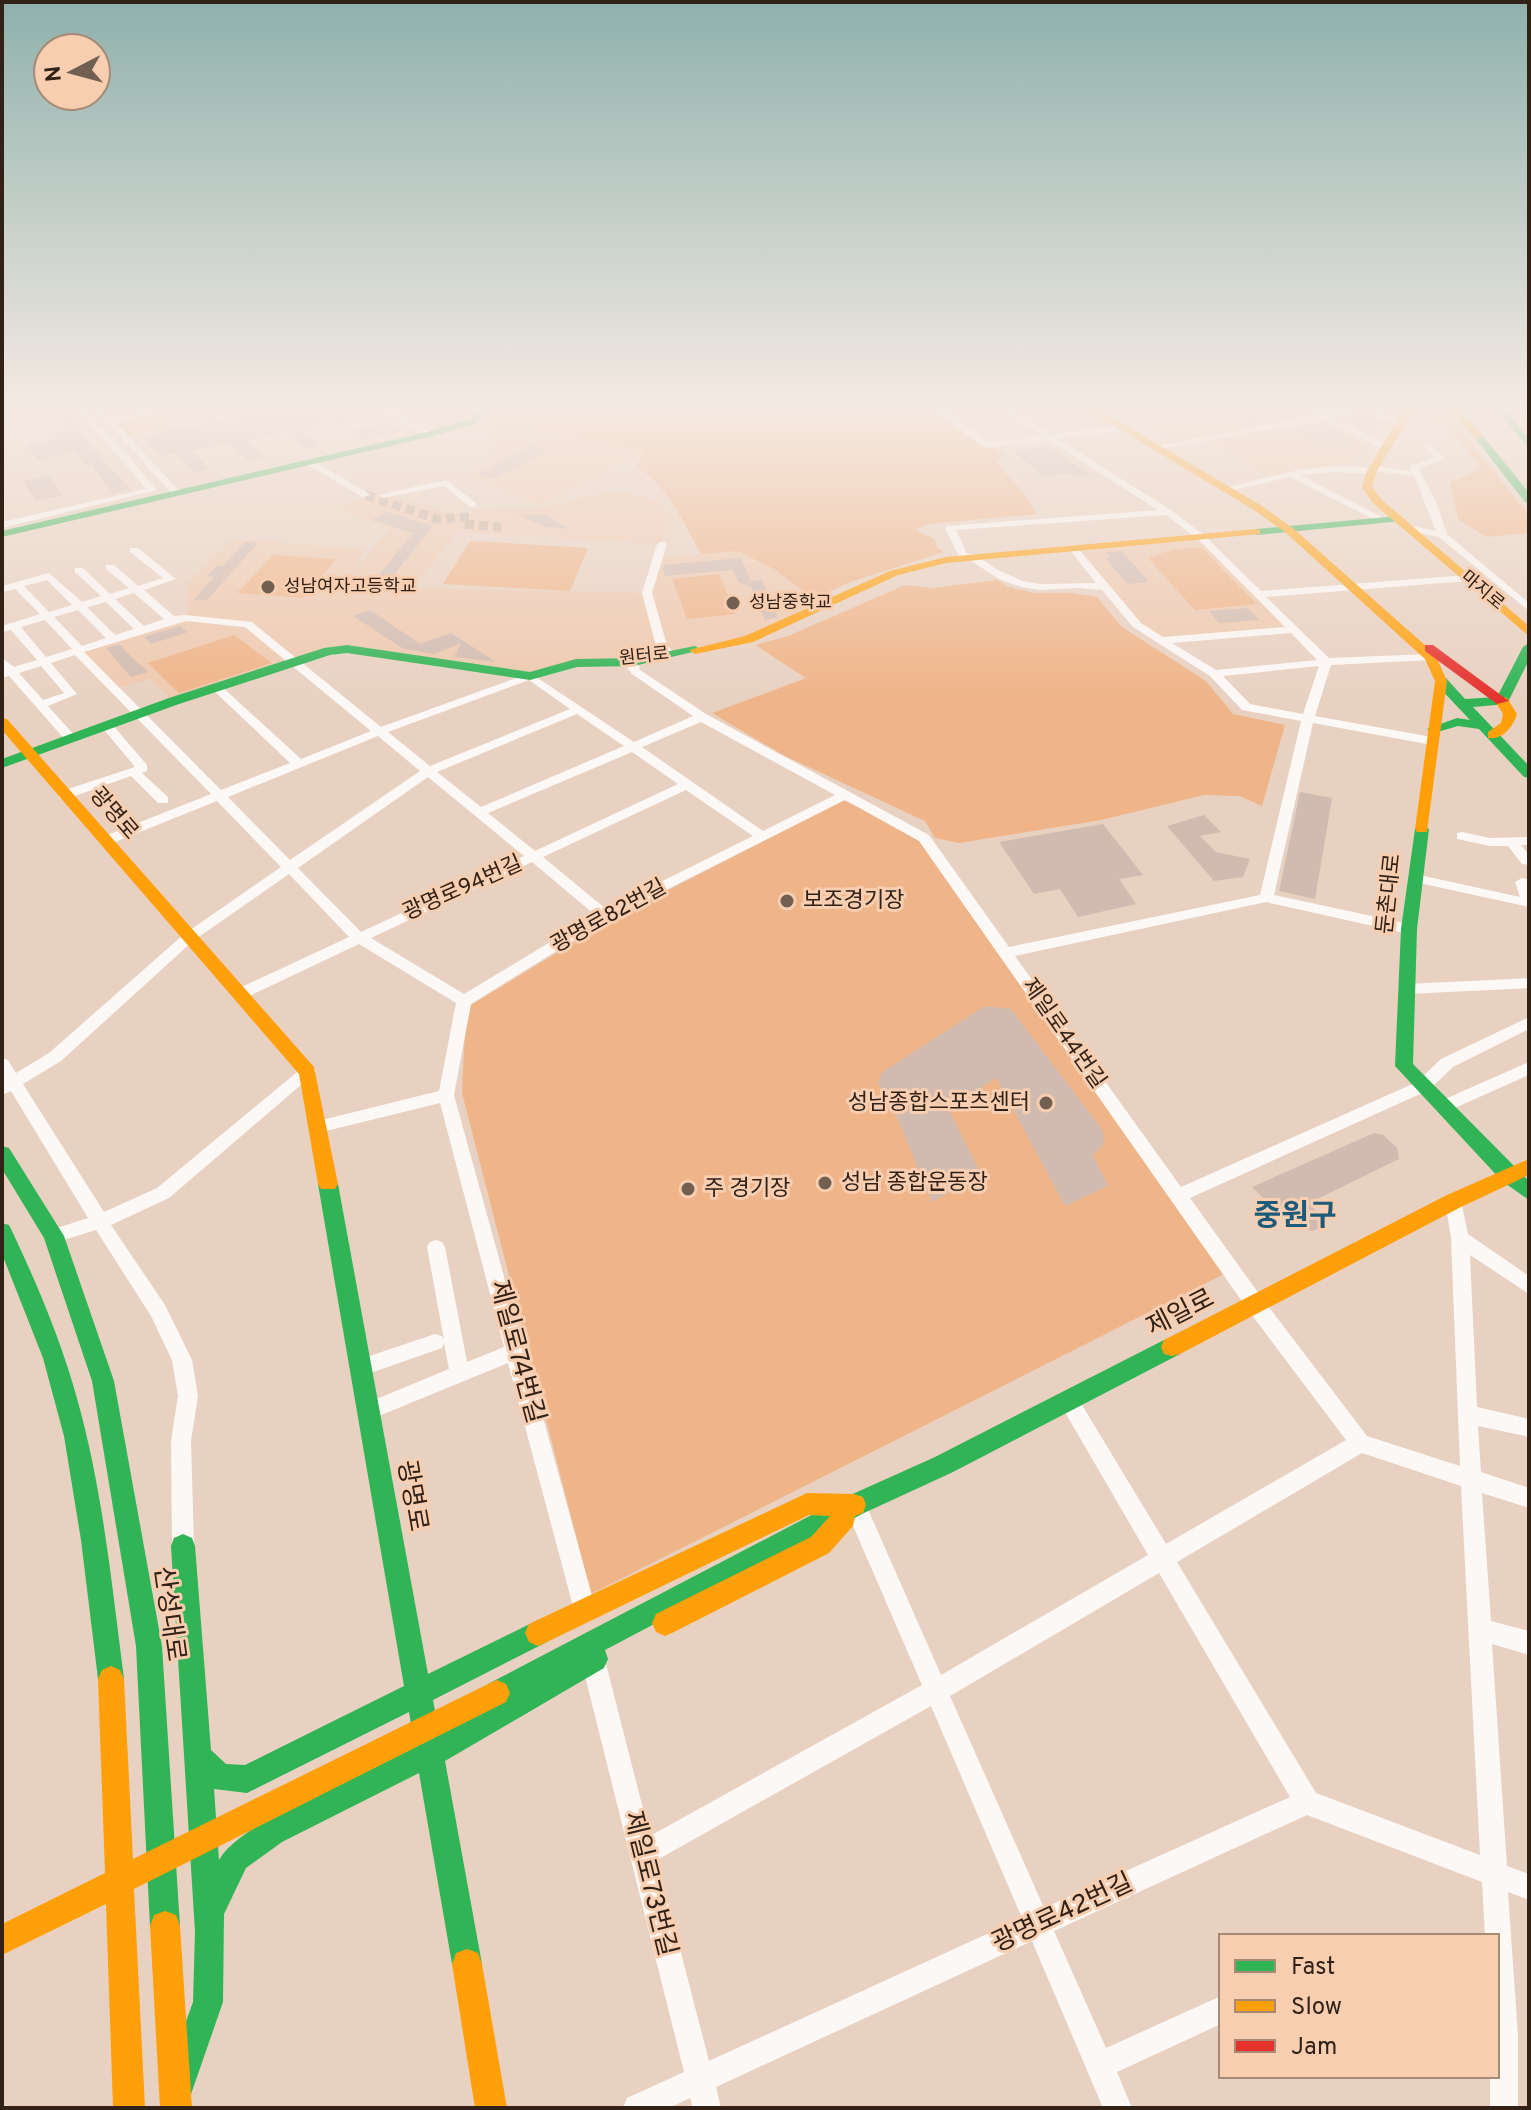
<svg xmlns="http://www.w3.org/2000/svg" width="1531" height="2110" viewBox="0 0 1531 2110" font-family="Overpass,'Noto Sans KR',sans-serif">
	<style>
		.built { fill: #eec9af }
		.green { fill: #efb488 }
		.building { fill: #d1bbb0 }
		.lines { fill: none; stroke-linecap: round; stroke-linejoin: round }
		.street-tunnel { stroke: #c3ae9f; stroke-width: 9; stroke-dasharray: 9 5; stroke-linecap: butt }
		.street { fill: #fcf8f6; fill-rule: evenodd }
		.fast { fill: #30b455; fill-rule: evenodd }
		.slow { fill: #ff9f0a; fill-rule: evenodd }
		.jam { fill: #e5322d; fill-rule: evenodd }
		.poi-dot { fill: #715f52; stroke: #f8ceb1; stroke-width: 3 }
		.labels { text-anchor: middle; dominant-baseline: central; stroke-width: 6; stroke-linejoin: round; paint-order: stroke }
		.far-poi-label { font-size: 18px; fill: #312116; stroke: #f8ceb1; text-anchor: start }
		.far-street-label { font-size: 18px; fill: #312116; stroke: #f8ceb1 }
		.street-label { font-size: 22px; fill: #312116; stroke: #f8ceb1 }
		.poi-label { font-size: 22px; fill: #312116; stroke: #f8ceb1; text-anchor: start }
		.near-street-label { font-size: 26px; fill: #312116; stroke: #f8ceb1 }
		.district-label { font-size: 30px; font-weight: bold; fill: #1e5b7a; stroke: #f8ceb1 }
	</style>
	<rect width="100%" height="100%" fill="#e8d1c1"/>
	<g class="built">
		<polygon points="1131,405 1300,405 1375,443 1354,462 1269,478 1204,439 1181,443 1118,407"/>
		<polygon points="473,421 606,443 644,454 541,504 466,476 494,457 492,434 460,426"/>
		<polygon points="374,492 469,517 473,510 548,508 587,495 623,492 657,500 666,514 662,544 460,532 466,520 413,588 646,593 661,557 738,551 774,569 821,606 749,639 634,662 576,663 524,675 343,649 294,662 248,624 186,618 190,606 186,603 189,582 233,539 364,549 351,580 361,562 390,529 340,508"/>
		<polygon points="1202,538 1293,630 1162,640 1137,625 1074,549"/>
		<polygon points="185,620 247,629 290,662 174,701 149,679 118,688 83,652"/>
	</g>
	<g class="green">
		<path d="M503,405H571L612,412L640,405H923L984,448H995L1004,455L996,462L1025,495L1037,514L928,524L915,530L935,539L937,548L944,552L850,582L814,599L774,569L738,551L701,554C681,519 671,490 636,466L644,452L559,434L493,425L488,422Z"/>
		<polygon points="1415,405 1440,405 1529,515 1529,533 1486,537 1458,519 1450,483 1482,468 1447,425 1428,417"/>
		<polygon points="157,413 170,427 128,437 115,424"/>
		<polygon points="470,541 588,548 570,591 443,584"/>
		<polygon points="1202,548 1257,604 1195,610 1148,558 1174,549"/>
		<polygon points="273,555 336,559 303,598 237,593"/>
		<polygon points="719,574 736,614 687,619 672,579"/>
		<polygon points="997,580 1008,587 1034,593 1072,593 1097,597 1122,627 1206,681 1233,714 1285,725 1262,806 1240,796 1204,795 1101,820 959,843 935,838 925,821 785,756 712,713 806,678 755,645 788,636 905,585 933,588"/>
		<polygon points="234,635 272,663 179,693 148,663"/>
		<polygon points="843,800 924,838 1228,1272 591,1594 462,1093 466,1008 616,917"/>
	</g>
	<g class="building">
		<polygon points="252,405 285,405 285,409 355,414 339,427 332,421 301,429 320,446 306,449 285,431 246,441 263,457 249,461 228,442 192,451 209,469 194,472 175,453 162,457 142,438 166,430 205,424 191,412 205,409 218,420 224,420 261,412"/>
		<polygon points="1205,405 1293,405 1307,415 1249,425"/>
		<polygon points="1369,414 1388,424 1363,430 1341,419"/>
		<polygon points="70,415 84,432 79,433 130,489 113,493 92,466 88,467 75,452 38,460 26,445 60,438 56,433 65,431 54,418"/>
		<polygon points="389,423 400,432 363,440 352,431"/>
		<polygon points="1323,423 1356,440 1326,446 1291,429"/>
		<polygon points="531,446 549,451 492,479 477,475"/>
		<polygon points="1048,446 1068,460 1090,474 1075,477 1068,473 1044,477 1014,452"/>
		<polygon points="48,476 63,495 36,501 22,481"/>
		<polygon points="388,512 433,526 380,592 366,591 413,533 372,520"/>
		<polygon points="517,514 545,515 570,529 545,527"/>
		<polygon points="245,542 258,543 207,600 194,600 214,577 207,576 217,566 223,566"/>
		<polygon points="1122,551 1149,582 1127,584 1106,558 1110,557 1106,552"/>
		<polygon points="741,558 751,581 762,580 778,617 765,620 751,587 738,582 733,570 665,576 663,568 664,565"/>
		<polygon points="1248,608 1259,620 1219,623 1209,611"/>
		<polygon points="370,610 420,644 451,633 496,662 454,657 461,643 434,654 404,649 353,616"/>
		<polygon points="180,626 188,632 151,644 144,637"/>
		<polygon points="120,644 126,652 148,672 131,677 106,648"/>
		<polygon points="1300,792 1332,798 1315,899 1279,891"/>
		<polygon points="1204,815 1221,832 1200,836 1216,852 1250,859 1243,877 1214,881 1167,826"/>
		<polygon points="1103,824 1143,875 1119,879 1136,904 1078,917 1060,889 1034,894 999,842"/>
		<polygon points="985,1006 1011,1009 1103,1131 1104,1144 1093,1155 1108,1186 1065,1206 996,1078 949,1110 981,1175 932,1202 888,1096 878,1084 881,1073"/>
		<polygon points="1374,1133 1383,1135 1397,1148 1399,1159 1309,1203 1318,1213 1320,1221 1319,1228 1312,1231 1292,1227 1252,1187"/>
	</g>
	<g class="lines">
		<g class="street-tunnel">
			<polyline points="366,495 437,519 469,517"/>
			<polyline points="465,524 501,527"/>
		</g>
		<g class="street">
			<polygon points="92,405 101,405 112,418 171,405 187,405 116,422 180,492 180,496 174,496"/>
			<polygon points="371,405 381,405 434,434 427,436"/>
			<path d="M927,405H937L991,443L1042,436L995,405H1005L1051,434L1123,425V429L1120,430L1058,439L1171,510L1205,536L1261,591L1467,575L1472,578L1467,581L1266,597L1329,658L1431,654L1437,657L1431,660L1331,665L1315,716L1432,737L1438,741L1432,745L1313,723L1274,895L1409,924L1414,926L1416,929L1414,932L1409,934L1266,902L1015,956L1181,1187L1417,1082L1441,1059L1529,1017V1029L1453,1067L1429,1090L1190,1198L1262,1298L1367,1436L1460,1466L1451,1238L1445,1201L1448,1196L1454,1194L1460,1196L1468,1234L1529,1276V1294L1470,1255L1477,1407L1529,1419V1437L1478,1426L1481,1472L1529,1488V1508L1482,1493L1491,1621L1529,1631V1655L1492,1644L1507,1866L1529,1874V1900L1508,1892L1518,2036V2108H1490V2076H1497V1936H1485L1482,1882L1307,1815L1054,1931L1106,2048L1221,1996V2024L1117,2072L1132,2108H1103L1032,1941L716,2087L721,2108H693L690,2098L669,2108H623L627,2098L684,2072L581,1660L585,1652L593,1648L601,1652L605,1660L650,1836L922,1685L844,1505L847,1498L855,1495L863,1498L941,1675L1148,1555L1062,1407L1059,1401L1062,1395L1069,1392L1076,1395L1166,1544L1346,1440L1248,1310L919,841L845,800L610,918L471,1004L454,1095L596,1610L593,1618L585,1621L577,1618L574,1610L508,1363L369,1420L362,1417L359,1411L362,1405L449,1369L444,1343L442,1348L362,1376L355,1373L352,1367L355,1361L435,1334L442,1336L444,1340L427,1247L430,1242L436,1240L442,1242L445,1247L467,1362L504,1347L440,1103L318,1133L312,1131L310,1127L312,1123L318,1121L439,1091L456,1003L359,944L245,998H235L232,994L235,990L349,937L289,874L193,941L61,1061L23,1084L104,1212L157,1188L302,1068H314L316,1072L169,1198L111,1225L165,1305L192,1360L198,1396L191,1441L194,1546L191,1554L183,1557L175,1554L172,1546L171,1441L178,1396L172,1360L151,1316L96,1230L54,1243L48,1241L45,1236L48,1231L88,1218L11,1091L2,1095V1058L8,1060L16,1073L49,1053L183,935L281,867L217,801L110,844H100V838L211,794L75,655L51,663L77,694L48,706L75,736V742H67L9,676L2,678V671H4L2,658L14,667L37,660L11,630L2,632V626L40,614L15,589L2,592V586L49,573L82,602L101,596L75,572V568H83L110,594L129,588L106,569V565H114L138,586L163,578L130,552V548H138L176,579L144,590L174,616L186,615L252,622L381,727L530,673L634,742L693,716L632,674L626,666L630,660H638L640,670L706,714L929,835L1009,947L1260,895L1301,721L1242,710L1210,676L1133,627L1102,590L1079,588L1040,590L1021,587L999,579L968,559H960L945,528L947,526L1158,510L1048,440L986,448ZM1166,515L1199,540L1285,627L1163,637L1141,623L1077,547L1069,549L1096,583L1040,584L1023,581L998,570L974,554H967L956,530ZM47,580L72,605L49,612L24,586ZM134,593L164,619L144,626L115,599ZM106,602L134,629L115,635L87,607ZM78,610L106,638L82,646L54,617ZM45,620L72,649L46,657L21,627ZM186,621L245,627L371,731L301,759L220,685H212V689L290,763L221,790L84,652ZM1291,633L1317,660L1216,670L1172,643ZM41,666L64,693L43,700L19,673ZM1319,666L1303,714L1250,704L1223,676ZM529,680L570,709L430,766L388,732ZM577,714L624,746L481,807L437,772ZM701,722L835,795L763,831L642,747ZM378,736L420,771L290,860L228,797ZM632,752L678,784L535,851L488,813ZM428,777L524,856L361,932L298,868ZM686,790L753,836L606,909L543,857ZM532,862L595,915L464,994L371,938ZM1362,1453L1461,1486L1480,1855L1316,1793L1177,1562ZM1159,1573L1290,1797L1044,1908L950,1696ZM931,1706L1022,1918L709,2061L657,1860Z"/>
			<polygon points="1115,405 1134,405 1094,413 1090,411"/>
			<polygon points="1296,405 1307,405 1325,414 1362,408 1359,405 1370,405 1405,424 1398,426 1369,411 1332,418 1387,445 1387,449 1384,450 1323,420 1155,450 1151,447 1315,416"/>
			<polygon points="73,406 79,406 109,434 157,490 2,528 2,522 146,489 103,438 73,410"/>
			<polygon points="1426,445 1432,445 1444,458 1419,469 1436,502 1447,534 1529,603 1529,611 1439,537 1409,531 1407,529 1412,526 1436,531 1414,476 1376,471 1372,474 1334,472 1300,475 1386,519 1388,521 1383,524 1290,477 1225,492 1220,489 1298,470 1334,466 1369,468 1373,465 1409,471 1411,466 1434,457 1425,447"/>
			<polygon points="306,460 312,460 371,495 363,497 306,464"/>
			<polygon points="446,480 476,503 476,507 470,507 444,486 383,498 378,495"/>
			<polygon points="662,541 667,544 652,593 667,645 676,655 670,658 656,646 642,593 657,544"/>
			<polygon points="107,722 111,723 147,765 147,771 142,773 168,797 168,803 158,803 131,776 69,798 59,798 59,792 135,767 101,726"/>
			<polygon points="1462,832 1490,838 1529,837 1529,845 1521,845 1529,855 1529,865 1522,864 1508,846 1490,846 1457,839 1457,833"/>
			<polygon points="1415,874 1520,897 1515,882 1522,878 1527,879 1529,907 1410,881 1408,878"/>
			<polygon points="1529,978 1529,988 1407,994 1399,989 1407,984"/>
			<polygon points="1529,1062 1529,1075 1448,1111 1436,1111 1434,1107 1436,1103"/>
		</g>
		<g class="fast">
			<polygon points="485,405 495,405 476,423 433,436 2,537 2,531 427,432 470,419"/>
			<polygon points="1492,405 1502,405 1529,439 1529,448"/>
			<polygon points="1457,411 1463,411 1529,493 1529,503 1525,502 1457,415"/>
			<polygon points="1398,516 1402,517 1402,521 1256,535 1251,532 1256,529"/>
			<polygon points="1529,643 1529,660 1507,704 1473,707 1529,766 1529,778 1524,777 1479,729 1458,726 1434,733 1427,729 1457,718 1470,720 1436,684 1436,678 1446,678 1465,699 1497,697 1523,647"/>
			<polygon points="347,645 530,672 576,659 634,658 695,646 701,650 634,666 577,667 530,680 347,653 330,655 179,704 2,768 2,759 169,698 324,648"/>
			<polygon points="1422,825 1429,829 1417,929 1413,1064 1529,1181 1529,1200 1502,1181 1395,1066 1401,929 1415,829"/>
			<polygon points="2,1146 9,1148 64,1236 114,1381 162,1646 180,1926 176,1937 165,1941 154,1937 150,1926 136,1646 92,1381 44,1238 2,1169"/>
			<path d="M328,1176L335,1179L338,1184L428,1674L538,1620L547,1624L551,1633L547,1642L433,1700L439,1733L491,1704L484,1693L488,1684L846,1497L935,1457L1164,1340L1172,1338L1180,1340L1183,1347L1180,1354L951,1473L864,1513L605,1650L608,1659L604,1668L445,1761L482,1964L478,1975L467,1979L456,1975L452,1964L419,1773L282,1842L246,1868L224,1914L223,2002L190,2097L179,2102L168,2097L163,2086L193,2002L195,1932L171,1546L174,1538L183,1534L192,1538L195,1546L211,1750L226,1764L245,1765L404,1686L318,1184L321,1179ZM409,1712L415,1747C372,1768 238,1823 219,1860L214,1789L247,1793Z"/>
			<path d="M2,1223L9,1225L12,1231C38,1286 62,1343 78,1402C103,1492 112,1586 124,1679L120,1688L111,1692L102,1688L98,1679L81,1540L64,1436L43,1358L2,1254Z"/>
		</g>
		<g class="slow">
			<polygon points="1079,405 1091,405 1262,506 1294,529 1435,654 1447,681 1427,832 1417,832 1415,829 1435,681 1425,659 1286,533 1254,510"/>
			<polygon points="1403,405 1413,405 1413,411 1377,471 1372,487 1382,500 1529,626 1529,636 1374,504 1362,487 1367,471 1403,411"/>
			<polygon points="1444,405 1454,405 1482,434 1482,438 1476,438"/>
			<polygon points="1256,529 1260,530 1260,534 946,563 898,575 753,642 695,654 689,650 745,636 890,571 946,557"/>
			<path d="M1502,697L1507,698L1517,714C1513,727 1503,740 1488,738V732L1501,723L1503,714L1495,701Z"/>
			<polygon points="2,718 7,719 314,1067 338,1184 335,1189 321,1189 318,1184 299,1074 2,730"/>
			<polygon points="1529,1159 1529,1175 1461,1207 1180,1354 1172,1356 1164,1354 1161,1347 1164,1340 1447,1195"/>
			<polygon points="807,1493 854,1494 863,1497 866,1505 863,1513 855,1516 853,1526 829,1553 674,1632 665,1636 656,1632 652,1623 656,1614 811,1537 830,1516 809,1515 547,1642 538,1646 529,1642 525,1633 529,1624"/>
			<polygon points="111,1666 120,1670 124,1679 133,1859 488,1684 497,1680 506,1684 510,1693 506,1702 134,1889 145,2108 113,2108 106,1904 2,1955 2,1924 105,1873 98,1679 102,1670"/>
			<polygon points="165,1911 176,1915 180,1926 192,2108 160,2108 150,1926 154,1915"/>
			<polygon points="467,1949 478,1953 482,1964 507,2108 475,2108 452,1964 456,1953"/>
		</g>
		<polygon class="jam" points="1425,645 1433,645 1509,701 1497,704 1425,651"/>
	</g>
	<linearGradient id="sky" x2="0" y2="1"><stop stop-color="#8fb1ac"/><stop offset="0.58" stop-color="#f5eae3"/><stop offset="1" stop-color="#f5eae3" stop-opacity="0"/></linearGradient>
	<rect width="1531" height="701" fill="url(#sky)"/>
	<g class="poi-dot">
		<circle cx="268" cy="587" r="8"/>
		<circle cx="733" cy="603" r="8"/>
		<circle cx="787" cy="901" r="8"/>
		<circle cx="1046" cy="1103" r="8"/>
		<circle cx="825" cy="1183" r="8"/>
		<circle cx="688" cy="1189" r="8"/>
	</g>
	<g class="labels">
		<g class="far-poi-label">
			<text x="284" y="587">성남여자고등학교</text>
			<text x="749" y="603">성남중학교</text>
		</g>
		<g class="far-street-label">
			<text transform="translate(1482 591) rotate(40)">마지로</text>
			<text transform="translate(644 657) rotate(-6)">원터로</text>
		</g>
		<g class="street-label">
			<text transform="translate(113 814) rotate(49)">광명로</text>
			<text transform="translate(463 889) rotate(-24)">광명로94번길</text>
			<text transform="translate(1390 894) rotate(-84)">둔촌대로</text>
			<text transform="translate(609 917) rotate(-29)">광명로82번길</text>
			<text transform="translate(1063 1034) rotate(55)">제일로44번길</text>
		</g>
		<g class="poi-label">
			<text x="803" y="901">보조경기장</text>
			<text x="1030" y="1103" text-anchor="end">성남종합스포츠센터</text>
			<text x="841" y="1183">성남 종합운동장</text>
			<text x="704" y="1189">주 경기장</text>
		</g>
		<g class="near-street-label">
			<text transform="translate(1181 1314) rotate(-27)">제일로</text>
			<text transform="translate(516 1352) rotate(75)">제일로74번길</text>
			<text transform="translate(411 1496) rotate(80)">광명로</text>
			<text transform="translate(168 1614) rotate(82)">산성대로</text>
			<text transform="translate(649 1884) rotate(76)">제일로73번길</text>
			<text transform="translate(1063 1914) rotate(-25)">광명로42번길</text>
		</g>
		<g class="district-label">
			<text x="1295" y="1217">중원구</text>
		</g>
	</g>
	<rect width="1531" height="2110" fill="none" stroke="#312116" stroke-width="8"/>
	<rect x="1219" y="1934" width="280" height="144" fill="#f8ceb1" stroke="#a88973" stroke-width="2"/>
	<rect x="1235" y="1960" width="40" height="12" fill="#30b455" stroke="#a88973" stroke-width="2"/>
	<text x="1291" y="1974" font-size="24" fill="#312116">Fast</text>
	<rect x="1235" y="2000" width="40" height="12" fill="#ff9f0a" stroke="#a88973" stroke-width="2"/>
	<text x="1291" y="2014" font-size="24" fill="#312116">Slow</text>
	<rect x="1235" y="2040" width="40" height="12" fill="#e5322d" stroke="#a88973" stroke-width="2"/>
	<text x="1291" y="2054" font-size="24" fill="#312116">Jam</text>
	<g transform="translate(72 72) rotate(264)"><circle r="38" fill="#f8ceb1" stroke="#a88973" stroke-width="2"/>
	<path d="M0-6L14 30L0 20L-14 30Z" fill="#715f52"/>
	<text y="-12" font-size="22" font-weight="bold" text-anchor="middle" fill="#312116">N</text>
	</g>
</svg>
